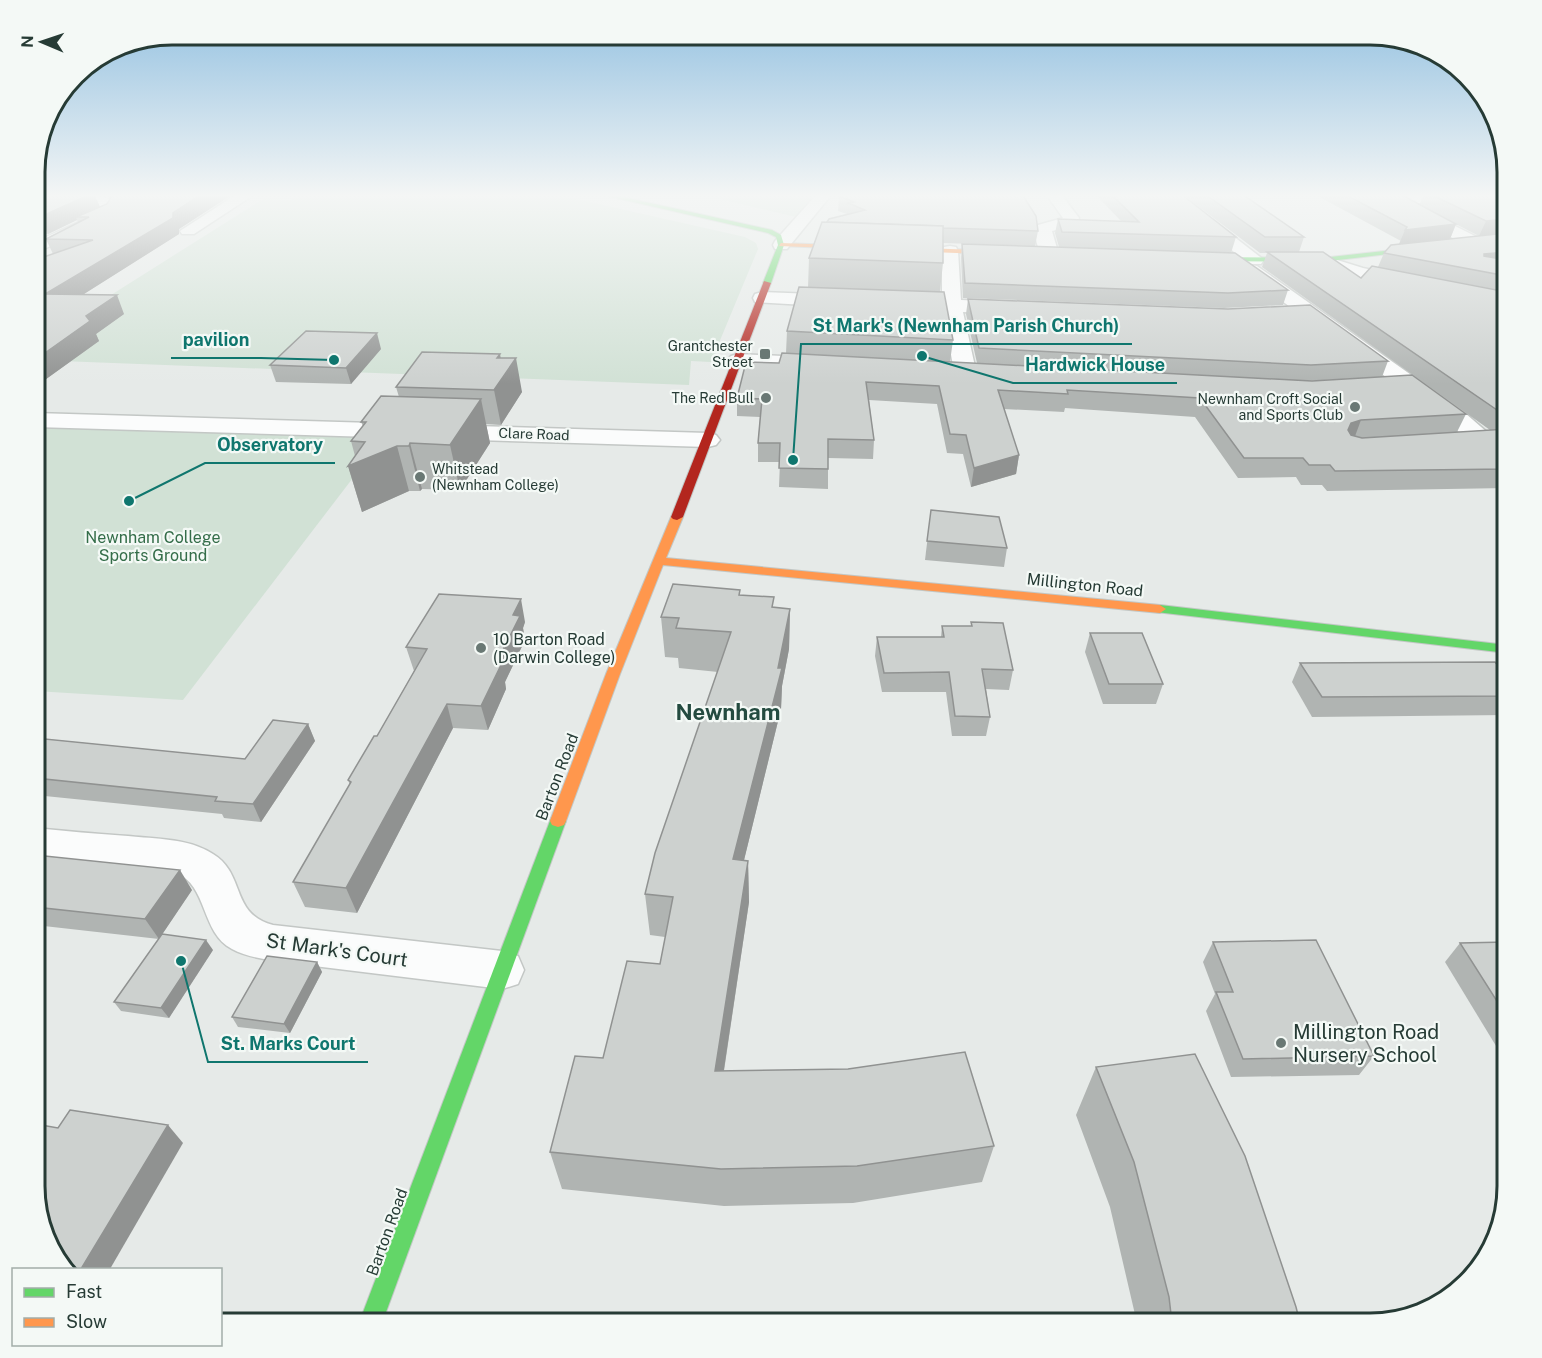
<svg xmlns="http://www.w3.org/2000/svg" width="1542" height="1358" viewBox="0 0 1542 1358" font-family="'Public Sans',sans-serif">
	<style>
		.green { fill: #d1e1d5 }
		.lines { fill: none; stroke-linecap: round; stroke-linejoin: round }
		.street-casing { stroke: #c3c7c5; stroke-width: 3 }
		.fast-casing { stroke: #c2c7c5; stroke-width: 2 }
		.slow-casing { stroke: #c2c7c5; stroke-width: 2 }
		.jam-casing { stroke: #c2c7c5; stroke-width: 2 }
		.street { fill: #fbfcfc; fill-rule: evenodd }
		.fast { fill: #63d668; fill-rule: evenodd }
		.slow { fill: #ff974d; fill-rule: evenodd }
		.jam { fill: #b3261e; fill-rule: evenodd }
		.wall { fill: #b0b4b2; fill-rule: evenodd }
		.shaded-wall { fill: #909291 }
		.building { fill: #cdd1cf; stroke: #909291; stroke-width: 1.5 }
		.poi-dot { fill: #697874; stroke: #f4f9f6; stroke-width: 2 }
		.labels { text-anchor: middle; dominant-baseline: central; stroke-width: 4.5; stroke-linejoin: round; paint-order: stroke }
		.far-poi-label { font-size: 14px; fill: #263b35; stroke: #f4f9f6; text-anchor: end }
		.far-street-label { font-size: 14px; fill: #263b35; stroke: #f4f9f6 }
		.park-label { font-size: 16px; fill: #346d49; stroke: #f4f9f6 }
		.street-label { font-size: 16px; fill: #263b35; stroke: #f4f9f6 }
		.poi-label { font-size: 16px; fill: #263b35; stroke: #f4f9f6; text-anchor: start }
		.near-street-label { font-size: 20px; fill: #263b35; stroke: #f4f9f6 }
		.near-poi-label { font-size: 20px; fill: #263b35; stroke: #f4f9f6; text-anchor: start }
		.district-label { font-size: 22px; font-weight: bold; fill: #244b40; stroke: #f4f9f6 }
		.rim { fill: none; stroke: #263b35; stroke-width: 3 }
		.leader { fill: none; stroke: #0f766e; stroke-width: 2 }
		.callout-dot { fill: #0f766e; stroke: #f4f9f6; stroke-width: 2 }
		.callout-label { font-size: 18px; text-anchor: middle; font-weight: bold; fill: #0f766e; stroke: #f4f9f6; stroke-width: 4.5; stroke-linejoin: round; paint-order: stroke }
	</style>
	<rect width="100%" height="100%" fill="#e6eae8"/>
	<g class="green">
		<polygon points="300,194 554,194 745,237 756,243 758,249 711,362 691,361 689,385 35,360 35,343 263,199 291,200"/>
		<polygon points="699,194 818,194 796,217"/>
		<polygon points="35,424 385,436 183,700 35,691"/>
	</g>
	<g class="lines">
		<defs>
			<g id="street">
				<polygon points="237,194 255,194 194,234 182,234 180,231"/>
				<polygon points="817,194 832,194 787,249 775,249 773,245 775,241"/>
				<path d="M1046,194H1061L1079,218L1076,225L1052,231L1059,255L1056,259H1044C1038,249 1032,235 1038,225L1063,218Z"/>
				<polygon points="1162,194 1179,194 1264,260 1261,264 1249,264"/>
				<polygon points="1417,194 1491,194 1484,198 1411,204 1481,239 1483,243 1481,247 1469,247 1388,202 1393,197"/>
				<polygon points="35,195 92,195 116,200 121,206 113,218 35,253 35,242 101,212 105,207 35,203"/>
				<polygon points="950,246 956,247 958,251 961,300 1011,302 1018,304 1021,308 1018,312 1011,314 963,312 976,371 973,376 965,377 957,376 954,371 943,311 900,309 893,307 891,303 893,299 900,297 942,299 942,251 944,247"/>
				<polygon points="1321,255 1363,268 1415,279 1418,283 1415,287 1409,288 1353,277 1315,264 1312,260 1315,256"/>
				<path d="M1251,265L1257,266L1465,413L1496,440L1492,445C1474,450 1462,434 1449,423L1245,274L1242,270L1245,266Z"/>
				<polygon points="762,292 840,295 847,297 849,301 847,305 840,307 755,302 753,298 755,294"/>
				<polygon points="738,354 824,358 831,360 835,364 831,368 824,370 731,364 727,360 731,356"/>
				<polygon points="35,413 708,433 716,435 720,440 716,445 708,447 35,427"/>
				<path d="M35,828C66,831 97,834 128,836C155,839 189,838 213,854C246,874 230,914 273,925L502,951L518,956L524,970L518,984L502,989L273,961C260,958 244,956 232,949C200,932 209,886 175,872L35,858Z"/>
			</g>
			<g id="fast">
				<polygon points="598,194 610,194 772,230 781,235 784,245 771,283 767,285 763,283 778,245 776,237 768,233"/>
				<polygon points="1429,246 1431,249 1321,262 1200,261 1196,259 1200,257 1321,258"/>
				<polygon points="1160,605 1507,645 1507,653 1156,612 1154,609 1156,606"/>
				<polygon points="558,815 564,817 566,821 382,1323 359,1323 550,821 552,817"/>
			</g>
			<g id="slow">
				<polygon points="781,243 1007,251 1010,253 1007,255 779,246"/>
				<polygon points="677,514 683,517 666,558 1160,605 1166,609 1160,613 663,565 620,674 566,821 564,825 558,827 552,825 550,821 606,674 671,517"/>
			</g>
			<polygon id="jam" points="764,281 771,283 683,517 677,520 673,519 671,517"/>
		</defs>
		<use href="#street" class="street-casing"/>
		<use href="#fast" class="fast-casing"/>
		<use href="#slow" class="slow-casing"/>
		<use href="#jam" class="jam-casing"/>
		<use href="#street" class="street"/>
		<use href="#fast" class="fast"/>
		<use href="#slow" class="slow"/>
		<use href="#jam" class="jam"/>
	</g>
	<g class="wall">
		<polygon points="35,194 94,194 100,207 107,204 112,197 99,194 233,194 179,229 179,234 82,295 124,314 96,334 99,341 35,387 35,261 53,254 46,239 78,223 77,220 48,234 35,234"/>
		<polygon points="1095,194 1181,194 1236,237 1231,253 1059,247 1055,233 1058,219 1121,221"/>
		<path d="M1182,194H1242L1304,237L1299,252L1361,278L1378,267L1384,253L1399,244L1401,241L1314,194H1400L1419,205L1424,194H1508L1507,488L1327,491L1322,485H1301L1296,477L1238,478L1195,417L1065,408L1064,412L1004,409L1019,455L1016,474L971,487L963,454L947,453L937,404L869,400L874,440L873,459L828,458V489L779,487L780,462H758V443L760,417L737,416V398L779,363L786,353L787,331L808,288L809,258L827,222L847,214L838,211L839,196L1038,231L1035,246L943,243V263L940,291L953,340L950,362L977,363L966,314L968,299L1388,361L1382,377L1305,381L1466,414L1457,432L1490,430L1262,267L1267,253H1260ZM1448,220L1479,236L1450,239L1456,224Z"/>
		<polygon points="962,244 1288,290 1283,305 1224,308 963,298 961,258"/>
		<polygon points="381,349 351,384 276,382 270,365"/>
		<polygon points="500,354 500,358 522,392 501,425 486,424 490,443 460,490 422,489 420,491 409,491 362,512 348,466 355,456 351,441 363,426 361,422 399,397 396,387"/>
		<polygon points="931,510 1007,548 1004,567 925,560"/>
		<polygon points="740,595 774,607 790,609 789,649 782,686 781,709 744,860 748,861 749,902 724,1071 994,1146 982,1182 853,1203 724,1206 562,1189 550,1152 603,1058 660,964 665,937 650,935 645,894 718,672 679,668 678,658 665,657 661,617"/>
		<polygon points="525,622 523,628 525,640 505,682 506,689 488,730 453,728 357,913 305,907 293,882 350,785 348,780 377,736 414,671 406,647"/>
		<polygon points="971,622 1013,670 1009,690 986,689 990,717 986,736 952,736 946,692 882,692 875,656 877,637 941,637 942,626 971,626"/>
		<polygon points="1090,633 1163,684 1156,704 1103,704 1085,652"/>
		<polygon points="1300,663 1507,676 1507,715 1312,717 1292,682"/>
		<polygon points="308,724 315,741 261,822 224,818 222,814 35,795 35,738 245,759"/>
		<polygon points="35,855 192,890 159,939 35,925"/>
		<polygon points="1213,942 1374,1056 1359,1075 1231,1077 1206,1011 1215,994 1203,962"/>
		<polygon points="1507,942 1507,1064 1445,962 1460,943"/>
		<polygon points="213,950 169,1018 121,1011 114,1002"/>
		<polygon points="317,962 322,972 290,1033 238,1027 232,1017"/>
		<polygon points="1096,1067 1300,1323 1137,1323 1110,1207 1076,1115"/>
	</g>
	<g class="shaded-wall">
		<polygon points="91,194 94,194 101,209 76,217 77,220 48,234 40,217"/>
		<polygon points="202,194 233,194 179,229 179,234 54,313 45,294"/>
		<polygon points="1507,219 1507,233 1479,236 1486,221"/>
		<polygon points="1456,224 1450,239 1399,244 1405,230"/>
		<polygon points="1507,252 1507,266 1477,269 1484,254"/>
		<polygon points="117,295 124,314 96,334 99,341 35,387 35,360 86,316"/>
		<polygon points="377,333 381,349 351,384 346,368"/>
		<polygon points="500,354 504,376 516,358 522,392 501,425 494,390 497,358"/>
		<polygon points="481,399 490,443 460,490 450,445"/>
		<polygon points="1361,420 1354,439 1343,442 1351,423"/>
		<polygon points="410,443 422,489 420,491 409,446"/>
		<polygon points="397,446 409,491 362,512 348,466"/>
		<polygon points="1019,455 1016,474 971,487 974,468"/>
		<polygon points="521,599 525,622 523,628 525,640 505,682 506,689 488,730 481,706 513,615"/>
		<polygon points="790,609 789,649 782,686 781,709 734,901 733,859 778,668"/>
		<polygon points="447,704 453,728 357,913 346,888"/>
		<polygon points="308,724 315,741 261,822 253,804"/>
		<polygon points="748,861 749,902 718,1109 715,1071"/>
		<polygon points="180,870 192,890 159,939 145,919"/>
		<polygon points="206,940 213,950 169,1018 161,1008"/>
		<polygon points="317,962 322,972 290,1033 284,1024"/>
		<polygon points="168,1125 183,1143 110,1269 81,1269"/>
	</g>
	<g class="building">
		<polygon points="35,194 91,194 40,217 35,217"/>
		<polygon points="113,194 202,194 173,213 173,218 45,294 117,295 86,316 90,321 35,360 35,260 93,240 46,239 89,217 76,217 107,204"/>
		<polygon points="839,194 1022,194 1036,216 1038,231 943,228 943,226 827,222 829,219 865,210 848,203 854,202 839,196"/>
		<polygon points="1111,194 1181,194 1236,237 1062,232 1058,219 1139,222"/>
		<polygon points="1205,194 1242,194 1304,237 1265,237"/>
		<polygon points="1344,194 1400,194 1456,224 1405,230 1407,227"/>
		<polygon points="1430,194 1508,194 1507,219 1486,221"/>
		<polygon points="822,222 943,226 943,263 809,258"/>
		<polygon points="1507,233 1507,252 1484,254 1484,256 1507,260 1507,276 1384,253 1391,245"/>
		<polygon points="962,244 1235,253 1288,290 1228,293 965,283"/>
		<polygon points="1267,252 1323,252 1361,278 1372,266 1507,292 1507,412 1500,412"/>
		<polygon points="799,287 944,292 953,340 787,331"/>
		<polygon points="968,299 1228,309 1310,305 1388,361 1311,365 979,348"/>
		<polygon points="306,331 377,333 346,368 270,365"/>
		<polygon points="422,352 500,354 497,358 516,358 494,390 396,387"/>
		<polygon points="782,353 1312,381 1412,375 1466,414 1361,420 1351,423 1348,430 1351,435 1362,438 1507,429 1507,469 1335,471 1330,465 1309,465 1303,458 1244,458 1200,398 1067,390 1068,394 998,390 1019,455 974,468 966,435 950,434 939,386 866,382 874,440 828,439 828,469 779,468 780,443 758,443 762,399 737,398 746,362 779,363"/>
		<polygon points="381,396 481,399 450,445 410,443 409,446 397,446 348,466 365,442 351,441 366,422 361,422"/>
		<polygon points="931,510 999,517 1007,548 927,541"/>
		<polygon points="673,584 740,590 739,595 774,597 772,607 790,609 778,668 782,668 733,859 748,861 715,1071 848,1069 965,1052 994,1146 857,1166 721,1169 550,1152 575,1056 603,1058 627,961 660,964 673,897 645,894 655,853 731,632 676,628 679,618 661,617"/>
		<polygon points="439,594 521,599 513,615 520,616 496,664 501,665 481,706 447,704 346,888 293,882 351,782 348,780 374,736 377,736 427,649 406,647"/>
		<polygon points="971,622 1003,623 1013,670 982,669 990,717 955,716 949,672 884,673 877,637 944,637 942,626 972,626"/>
		<polygon points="1090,633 1142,633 1163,684 1109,684"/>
		<polygon points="1495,662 1507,676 1507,696 1322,697 1300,663"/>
		<polygon points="273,720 308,724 253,804 215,801 217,797 35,778 35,738 245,759"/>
		<polygon points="35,855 180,870 145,919 35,907"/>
		<polygon points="162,934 206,940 161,1008 114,1002"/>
		<polygon points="1316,940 1374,1056 1243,1059 1216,992 1233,992 1213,942"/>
		<polygon points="1507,942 1507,1017 1460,943"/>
		<polygon points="267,956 317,962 284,1024 232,1017"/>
		<polygon points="1195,1054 1245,1156 1296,1307 1300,1323 1172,1323 1169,1297 1134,1162 1096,1067"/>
		<polygon points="70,1110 168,1125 81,1269 66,1269 45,1239 35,1195 35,1124 58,1128"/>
	</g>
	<linearGradient id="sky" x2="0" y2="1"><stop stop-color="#90bfe0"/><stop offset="0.51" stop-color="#f4f6f5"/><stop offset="1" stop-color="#f4f6f5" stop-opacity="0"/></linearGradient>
	<rect width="1542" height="384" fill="url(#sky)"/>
	<g class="poi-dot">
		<rect x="759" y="348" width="12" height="12" rx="3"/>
		<circle cx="766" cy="398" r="6"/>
		<circle cx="1355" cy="407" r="6"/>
		<circle cx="420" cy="477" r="6"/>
		<circle cx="481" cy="648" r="6"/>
		<circle cx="1281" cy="1043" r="6"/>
	</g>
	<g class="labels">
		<g class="far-poi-label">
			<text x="753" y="346">Grantchester<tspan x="753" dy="16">Street</tspan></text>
			<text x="754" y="398">The Red Bull</text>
			<text x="1343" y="399">Newnham Croft Social<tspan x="1343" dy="16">and Sports Club</tspan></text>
			<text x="432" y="469" text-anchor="start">Whitstead<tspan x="432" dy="16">(Newnham College)</tspan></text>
		</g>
		<g class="far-street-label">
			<text transform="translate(534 434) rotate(2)">Clare Road</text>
		</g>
		<g class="park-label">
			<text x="153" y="537">Newnham College<tspan x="153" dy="18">Sports Ground</tspan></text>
		</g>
		<g class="street-label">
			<text transform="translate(1085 585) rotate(6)">Millington Road</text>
			<text transform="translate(557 777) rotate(-69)">Barton Road</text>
			<text transform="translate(387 1232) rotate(-70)">Barton Road</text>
		</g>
		<g class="poi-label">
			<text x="493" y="639">10 Barton Road<tspan x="493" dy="18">(Darwin College)</tspan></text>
		</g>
		<g class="near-street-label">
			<text transform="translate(337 950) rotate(8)">St Mark's Court</text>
		</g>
		<g class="near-poi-label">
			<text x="1293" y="1032">Millington Road<tspan x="1293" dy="23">Nursery School</tspan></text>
		</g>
		<g class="district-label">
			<text x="728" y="712">Newnham</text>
		</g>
	</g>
	<path d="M0 0H1542V1358H0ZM172 45H1370A127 127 0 0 1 1497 172V1186A127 127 0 0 1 1370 1313H172A127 127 0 0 1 45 1186V172A127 127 0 0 1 172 45Z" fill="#f4f9f6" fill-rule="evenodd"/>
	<path class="rim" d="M172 45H1370A127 127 0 0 1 1497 172V1186A127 127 0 0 1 1370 1313H172A127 127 0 0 1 45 1186V172A127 127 0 0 1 172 45Z"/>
	<path class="leader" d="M793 460L801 344H1132M334 360L261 358H171M922 356L1013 383H1177M129 501L205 463H335M181 961L208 1062H368"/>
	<g class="callout-dot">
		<circle cx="793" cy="460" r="6"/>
		<circle cx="334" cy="360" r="6"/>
		<circle cx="922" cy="356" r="6"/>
		<circle cx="129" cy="501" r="6"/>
		<circle cx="181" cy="961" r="6"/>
	</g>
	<g class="callout-label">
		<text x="966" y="332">St Mark's (Newnham Parish Church)</text>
		<text x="216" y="346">pavilion</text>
		<text x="1095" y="371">Hardwick House</text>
		<text x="270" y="451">Observatory</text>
		<text x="288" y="1050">St. Marks Court</text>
	</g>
	<rect x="12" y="1268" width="210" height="78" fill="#f4f9f6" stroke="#a2ada9" stroke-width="1.5"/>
	<rect x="24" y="1288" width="30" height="9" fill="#63d668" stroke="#a2ada9" stroke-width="1.5"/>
	<text x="66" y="1298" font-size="18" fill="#263b35">Fast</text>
	<rect x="24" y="1318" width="30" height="9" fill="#ff974d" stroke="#a2ada9" stroke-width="1.5"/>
	<text x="66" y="1328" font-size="18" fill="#263b35">Slow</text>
	<g transform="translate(42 42) rotate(272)" stroke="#f4f9f6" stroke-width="4.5" paint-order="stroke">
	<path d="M0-4.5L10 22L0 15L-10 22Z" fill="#263b35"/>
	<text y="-9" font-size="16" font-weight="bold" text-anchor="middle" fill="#263b35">N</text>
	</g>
</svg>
